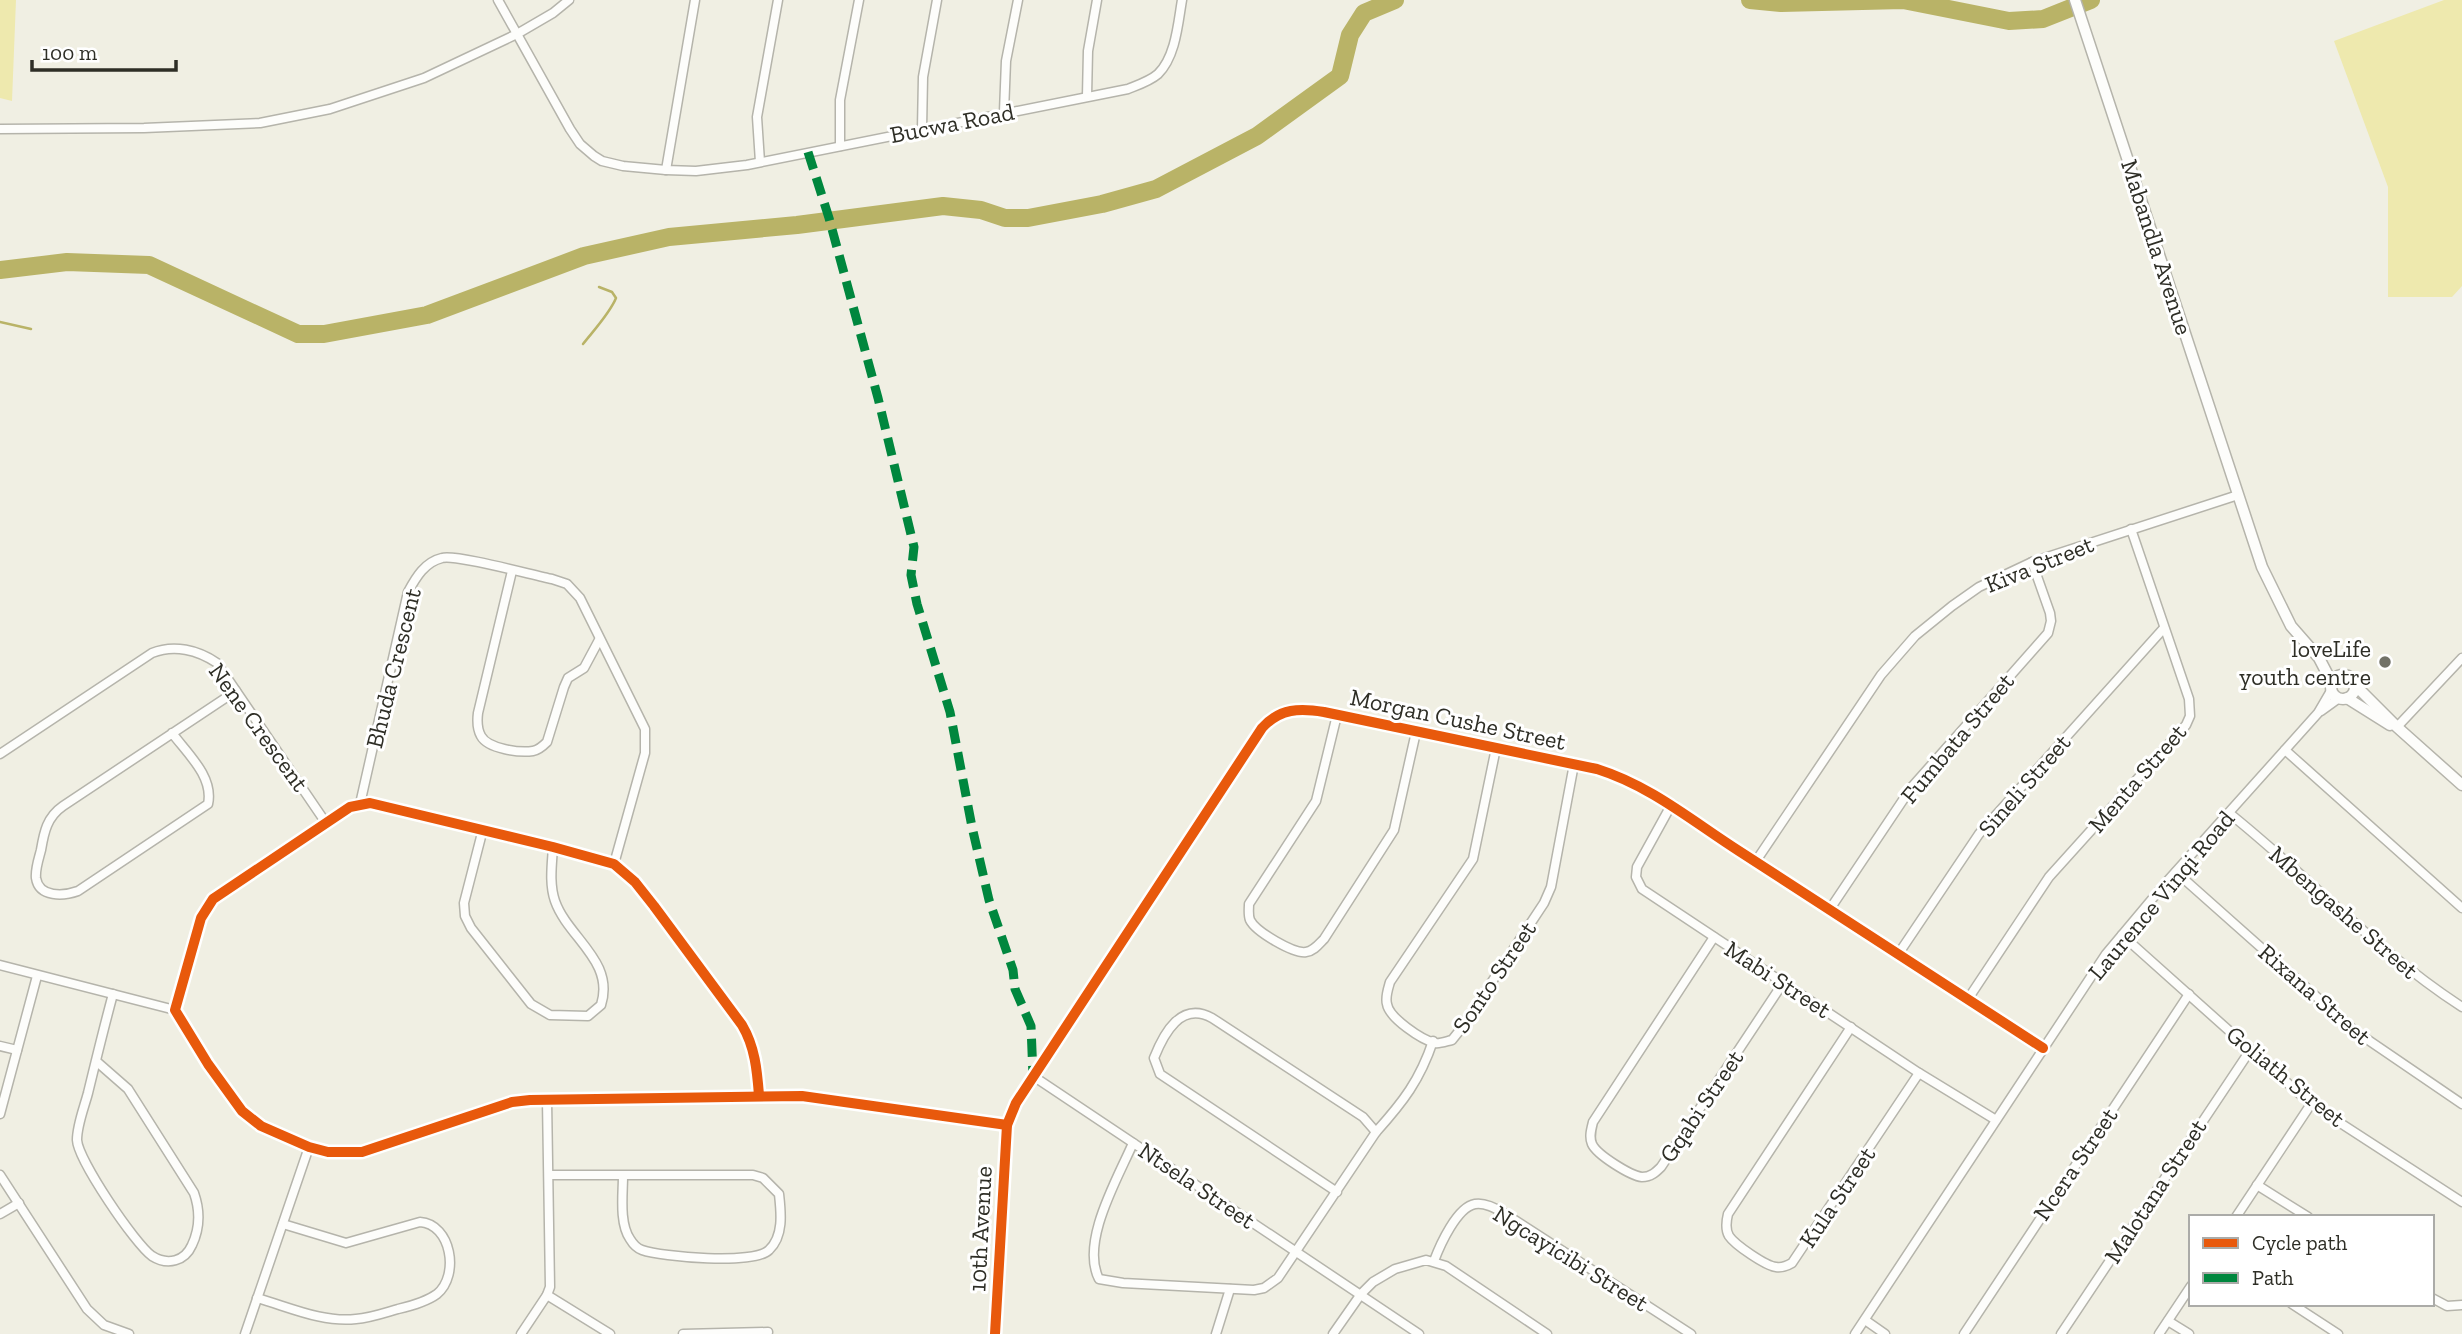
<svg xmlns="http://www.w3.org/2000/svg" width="2462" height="1334" viewBox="0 0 2462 1334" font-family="'Zilla Slab',serif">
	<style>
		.green { fill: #eee9ae }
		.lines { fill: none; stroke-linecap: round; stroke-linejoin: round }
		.stream { stroke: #b9b367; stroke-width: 2.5 }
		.river { stroke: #b9b367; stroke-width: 18 }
		.minor-casing { stroke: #b5b4ab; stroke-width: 11 }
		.tertiary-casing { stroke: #b5b4ab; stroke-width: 13 }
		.minor { stroke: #fdfdfb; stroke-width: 8 }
		.tertiary { stroke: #fdfdfb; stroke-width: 10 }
		.quiet { stroke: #00873e; stroke-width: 9; stroke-dasharray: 18 9; stroke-linecap: butt }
		.cycleway-casing { stroke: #fff; stroke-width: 15 }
		.cycleway { stroke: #e8590c; stroke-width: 10 }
		.poi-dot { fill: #727268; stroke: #fff; stroke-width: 2.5 }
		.labels { text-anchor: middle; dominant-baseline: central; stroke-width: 6; stroke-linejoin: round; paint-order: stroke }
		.street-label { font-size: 24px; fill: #2e2e26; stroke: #fff }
		.poi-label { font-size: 24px; fill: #2e2e26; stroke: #fff; text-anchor: end }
	</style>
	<rect width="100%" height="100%" fill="#f0efe3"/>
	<g class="green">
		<polygon points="0,0 16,0 12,101 0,98"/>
		<polygon points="2444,0 2462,0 2462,286 2452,297 2388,297 2388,187 2334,41"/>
	</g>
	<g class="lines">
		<g class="stream">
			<polyline points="0,322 31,329"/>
			<path d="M583,344C594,330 610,313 616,298L612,292L599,287"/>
		</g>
		<g class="river">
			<polyline points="1750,0 1781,3 1903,0 2009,21 2043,19 2091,0"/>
			<polyline points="0,270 67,262 149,265 298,334 324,334 427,315 584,256 669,237 797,225 943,206 981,210 1005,218 1028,218 1102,204 1156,189 1257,136 1340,76 1350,35 1364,13 1395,0"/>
		</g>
		<defs>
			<g id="minor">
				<path d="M498,0L570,129L580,144L594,156L602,161L623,166L666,170L696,171L747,165L1128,89C1138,85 1150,81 1158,74C1176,56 1178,23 1182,0"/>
				<polyline points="1087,96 1088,51 1097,0"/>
				<polyline points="1004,112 1006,61 1018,0"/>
				<polyline points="0,129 144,128 260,123 330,109 424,78 517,34 553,13 569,0"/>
				<polyline points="922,129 923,77 937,0"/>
				<polyline points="840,146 840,100 859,0"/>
				<polyline points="760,162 757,117 778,0"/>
				<polyline points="666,170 695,0"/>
				<path d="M512,571L478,713C477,721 477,729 481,736C488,749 520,753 533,751C539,750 543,746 547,742L564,687L568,678L584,668L599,640"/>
				<polyline points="2321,711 2339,698"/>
				<path d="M1337,715L1316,801L1249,904C1249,909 1248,915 1250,920C1256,932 1294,954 1306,952C1314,951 1319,944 1324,939L1394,830L1416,732"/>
				<polyline points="2397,727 2462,658"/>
				<path d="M172,733C187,753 214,777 208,804L78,891C64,896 39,898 36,878C35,869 39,858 41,850C44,832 47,817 63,806L236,691"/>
				<path d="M1496,748L1473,859L1390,982C1388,989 1385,997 1387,1004C1389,1018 1422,1040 1435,1043C1440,1044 1447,1041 1452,1040L1460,1030L1544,903L1551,887L1574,764"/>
				<polyline points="2285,750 2462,908"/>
				<path d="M0,754L152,653C174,644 198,650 217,663L326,823"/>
				<path d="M360,804L408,592C416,577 425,562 442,558C456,554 532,575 552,579L567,584L580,598L645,729V753L614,864"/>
				<polyline points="1674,805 1669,809 1637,867 1636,877 1642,889 1919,1073 1996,1120"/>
				<path d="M2229,813C2308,876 2377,952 2462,1007"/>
				<path d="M483,829L464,903L465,916L471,928L531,1004L550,1015L588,1016L601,1005C615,961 568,938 555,901C549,884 552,864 553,847"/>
				<polyline points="1756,861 1881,675 1915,636 1952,606 1979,587 2032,562 2238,495"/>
				<polyline points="2176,872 2355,1031 2462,1104"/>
				<polyline points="1830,909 1911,788 2048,633 2051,621 2050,613 2032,562"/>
				<polyline points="2122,935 2311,1104 2462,1202"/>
				<path d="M1714,937L1593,1122C1591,1130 1589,1137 1592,1144C1597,1155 1631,1176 1642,1177C1651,1177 1656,1172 1661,1167L1783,983"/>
				<polyline points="1899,953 1979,834 2164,628"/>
				<polyline points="0,965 175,1010"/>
				<polyline points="1968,999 2049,877 2186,725 2190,716 2189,699 2131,529"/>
				<path d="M1851,1027L1728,1214C1726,1222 1725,1229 1729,1236C1735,1245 1766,1266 1776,1267C1782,1268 1787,1266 1792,1263L1919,1073"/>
				<polyline points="0,1046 17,1050"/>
				<path d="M96,1061L128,1089L194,1193C200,1210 200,1228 192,1245C185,1261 168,1266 152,1256C135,1244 78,1160 77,1140C77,1125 84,1108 88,1093C96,1060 104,1027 113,994"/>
				<polyline points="1033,1076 1419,1334"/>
				<path d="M759,1095C757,1070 755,1047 742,1025L654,906L635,882L614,864L553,847L370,803L350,807L213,899L201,918L175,1010L208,1064L242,1111L261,1126L309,1147L328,1152H362L512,1102L530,1100L802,1096L1007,1125"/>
				<polyline points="0,1114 37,976"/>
				<path d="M1376,1132C1403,1102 1420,1080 1433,1041"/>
				<path d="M1133,1143C1118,1178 1080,1242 1099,1279L1123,1283L1254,1290L1264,1288L1278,1278L1376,1132L1363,1117L1212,1018C1181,1001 1164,1033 1154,1058L1160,1074L1337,1192"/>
				<polyline points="0,1175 87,1309 104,1325 129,1334"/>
				<path d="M549,1175H753L763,1178L779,1194C781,1212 784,1236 769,1250C754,1265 662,1257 642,1250C636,1248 633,1244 630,1239C619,1223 623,1194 623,1176"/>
				<polyline points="2257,1185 2308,1217"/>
				<polyline points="0,1214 19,1203"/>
				<polyline points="2236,1217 2311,1104"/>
				<path d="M1434,1261C1440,1245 1457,1207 1475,1204C1486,1202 1498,1210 1507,1215L1691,1334"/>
				<polyline points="547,1295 610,1334"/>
				<path d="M257,1298C289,1307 323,1323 356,1319C370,1318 384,1313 398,1309C411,1306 426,1302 437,1294C460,1275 451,1224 420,1222L346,1243L283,1224"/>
				<polyline points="2432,1298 2447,1306 2462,1305"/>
				<polyline points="2292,1304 2338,1334"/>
				<polyline points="1865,1320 1885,1334"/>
				<polyline points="2168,1321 2189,1334"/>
				<polyline points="245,1334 309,1147"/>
				<polyline points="521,1334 547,1295 550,1287 547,1100"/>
				<polyline points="683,1334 768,1332"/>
				<path d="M995,1334L1007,1125L1016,1103L1262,728C1280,708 1300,708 1324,712L1597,769C1651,786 1692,821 1739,851C1841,916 1942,982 2043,1048"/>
				<polyline points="1216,1334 1230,1289"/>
				<polyline points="1333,1334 1361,1294 1373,1282 1395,1269 1426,1260 1446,1266 1547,1334"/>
				<polyline points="1855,1334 2106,954 2163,886 2318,713 2332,689"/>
				<polyline points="1964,1334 2189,994"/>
				<polyline points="2061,1334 2251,1049"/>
				<polyline points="2159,1334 2191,1286"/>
			</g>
			<g id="tertiary">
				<polyline points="2075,0 2262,567 2291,626 2319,658 2332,683"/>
				<circle cx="2343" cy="687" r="12"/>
				<polyline points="2355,685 2397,727 2462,785"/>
				<polyline points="2347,698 2390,725"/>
			</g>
		</defs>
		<use href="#minor" class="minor-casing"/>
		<use href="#tertiary" class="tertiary-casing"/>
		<use href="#minor" class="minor"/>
		<use href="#tertiary" class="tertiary"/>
		<polyline class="quiet" points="808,152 829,218 878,398 914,547 911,575 917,604 950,712 972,827 989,900 1013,970 1015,989 1031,1026 1033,1076"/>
		<defs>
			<g id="cycleway">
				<path d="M759,1095C757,1070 755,1047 742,1025L654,906L635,882L614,864L553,847L370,803L350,807L213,899L201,918L175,1010L208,1064L242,1111L261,1126L309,1147L328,1152H362L512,1102L530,1100L802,1096L1007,1125"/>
				<path d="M995,1334L1007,1125L1016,1103L1262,728C1280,708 1300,708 1324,712L1597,769C1651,786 1692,821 1739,851C1841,916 1942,982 2043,1048"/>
			</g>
		</defs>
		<use href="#cycleway" class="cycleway-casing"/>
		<use href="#cycleway" class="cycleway"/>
	</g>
	<circle class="poi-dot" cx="2385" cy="662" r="7"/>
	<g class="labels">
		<g class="street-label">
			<text transform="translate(952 123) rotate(-11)">Bucwa Road</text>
			<text transform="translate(2157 247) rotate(72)">Mabandla Avenue</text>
			<text transform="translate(2039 564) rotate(-22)">Kiva Street</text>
			<text transform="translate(393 668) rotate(-76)">Bhuda Crescent</text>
			<text transform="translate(1458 719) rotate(12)">Morgan Cushe Street</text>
			<text transform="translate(259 727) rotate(54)">Nene Crescent</text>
			<text transform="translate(1957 738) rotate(-50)">Fumbata Street</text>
			<text transform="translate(2137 778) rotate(-49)">Menta Street</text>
			<text transform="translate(2024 785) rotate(-49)">Sineli Street</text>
			<text transform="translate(2161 895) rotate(-50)">Laurence Vinqi Road</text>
			<text transform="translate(2344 912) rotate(41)">Mbengashe Street</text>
			<text transform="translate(1494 977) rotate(-56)">Sonto Street</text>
			<text transform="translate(1778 979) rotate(33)">Mabi Street</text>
			<text transform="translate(2315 994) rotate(41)">Rixana Street</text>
			<text transform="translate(2286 1076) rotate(39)">Goliath Street</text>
			<text transform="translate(1701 1106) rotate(-56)">Gqabi Street</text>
			<text transform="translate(2075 1164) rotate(-56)">Ncera Street</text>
			<text transform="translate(1197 1185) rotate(34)">Ntsela Street</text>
			<text transform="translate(2155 1191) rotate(-57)">Malotana Street</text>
			<text transform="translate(1837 1197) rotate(-56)">Kula Street</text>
			<text transform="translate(980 1229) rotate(-87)">10th Avenue</text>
			<text transform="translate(1571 1258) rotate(32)">Ngcayicibi Street</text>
		</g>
		<g class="poi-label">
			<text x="2371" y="648">loveLife<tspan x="2371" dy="28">youth centre</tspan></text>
		</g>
	</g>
	<rect x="2189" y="1215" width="245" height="91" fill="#ffffff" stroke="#ababa8" stroke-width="2"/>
	<rect x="2203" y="1238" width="35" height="10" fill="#e8590c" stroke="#ababa8" stroke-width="2"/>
	<text x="2252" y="1250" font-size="21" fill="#2e2e26">Cycle path</text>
	<rect x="2203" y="1273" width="35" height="10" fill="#00873e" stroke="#ababa8" stroke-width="2"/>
	<text x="2252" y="1285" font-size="21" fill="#2e2e26">Path</text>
	<path d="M32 60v10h144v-10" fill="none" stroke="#2e2e26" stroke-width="3.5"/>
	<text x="42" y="60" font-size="21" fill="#2e2e26" stroke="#ffffff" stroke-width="5" paint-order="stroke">100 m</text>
</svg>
